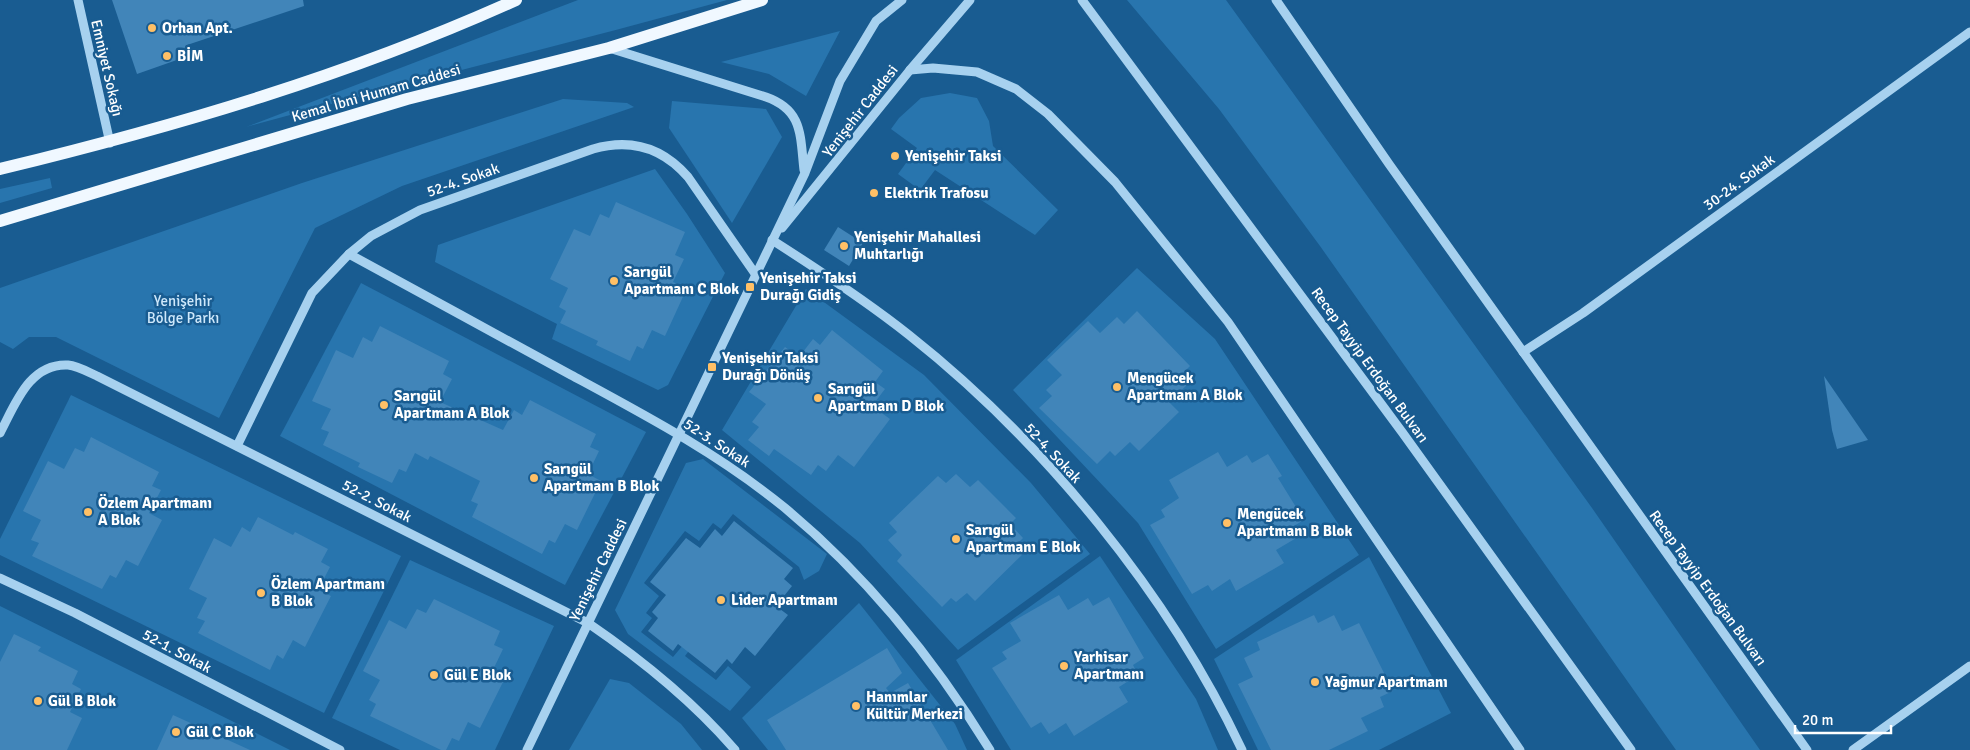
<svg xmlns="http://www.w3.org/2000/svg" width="1970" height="750" viewBox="0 0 1970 750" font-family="Signika,sans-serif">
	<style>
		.green { fill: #2875ae }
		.building { fill: #4185b9 }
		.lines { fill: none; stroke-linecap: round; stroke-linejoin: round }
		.minor { stroke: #a7d1ef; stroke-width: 9 }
		.major { stroke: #f0f8ff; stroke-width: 12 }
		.poi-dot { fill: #ffc066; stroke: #195c91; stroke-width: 2 }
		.labels { text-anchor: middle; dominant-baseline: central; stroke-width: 5; stroke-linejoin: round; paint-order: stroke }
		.poi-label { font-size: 15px; font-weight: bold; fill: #fff; stroke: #195c91; text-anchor: start }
		.street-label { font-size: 15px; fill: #fff; stroke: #195c91 }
		.park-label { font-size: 15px; fill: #cee8fb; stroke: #195c91 }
	</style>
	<rect width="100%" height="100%" fill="#195c91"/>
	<g class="green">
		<path d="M578,0H727C567,44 406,83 246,127Z"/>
		<polygon points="1127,0 1226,0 1592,508 1760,750 1676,750 1320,246 1219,109"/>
		<polygon points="840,31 806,96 769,74 721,62"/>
		<polygon points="950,93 977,98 989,121 993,146 1058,210 1035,235 935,170 920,190 898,174 917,148 891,129 899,118 921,98"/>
		<polygon points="563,99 627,103 634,107 402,186 315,228 219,418 56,337 29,337 13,349 0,342 0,288 302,183"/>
		<polygon points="672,101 766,109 782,137 732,223 669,128"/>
		<polygon points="655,169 687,214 725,273 668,385 658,390 552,339 557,324 435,262 438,245"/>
		<polygon points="50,178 52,188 0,203 0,189"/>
		<polygon points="1137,268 1215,339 1359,555 1216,649 1138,523 1013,390"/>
		<polygon points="361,283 646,432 565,585 280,436"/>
		<polygon points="806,289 924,375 1031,483 1090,554 958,650 860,543 722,430"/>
		<polygon points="71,395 401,556 324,713 0,555 0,539"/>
		<polygon points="703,459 827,554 819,571 804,580 799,567 733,514 721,529 713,523 699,541 685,531 644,583 659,596 646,613 652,618 641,632 673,657 694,632 700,636 685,656 716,680 728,666 751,687 730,711 628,634 615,610 686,463"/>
		<polygon points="1100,556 1196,699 1218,750 1011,750 956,660"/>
		<polygon points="1369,557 1451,713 1379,750 1258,750 1214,659"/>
		<polygon points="410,560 554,626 495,750 400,750 332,718"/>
		<polygon points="859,603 955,724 967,750 768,750 742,718"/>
		<polygon points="0,606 290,750 0,750"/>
		<polygon points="610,679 629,683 681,724 702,750 569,750"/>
	</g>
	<g class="building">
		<polygon points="112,0 303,0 304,6 187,45 191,55 137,74"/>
		<polygon points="616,202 685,232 675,255 684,259 673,282 687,288 665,336 652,330 643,349 637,346 630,361 596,345 598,341 560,323 566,311 559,307 568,288 550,279 574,229 590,236 600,214 609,218"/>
		<polygon points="838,227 863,243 849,266 824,250"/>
		<polygon points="1137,311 1190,366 1180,376 1188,384 1169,402 1179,412 1139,451 1130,442 1115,456 1110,451 1097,464 1039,408 1052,396 1046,390 1062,375 1047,360 1088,321 1100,333 1117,317 1124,324"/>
		<polygon points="380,326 449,361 443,374 452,379 440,402 503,430 514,410 522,415 530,400 596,434 590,447 599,451 588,474 601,481 577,530 565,524 555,543 549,540 542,554 472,517 478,504 471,501 480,481 430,456 428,460 415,453 406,472 399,469 392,483 358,467 360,463 323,445 329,432 321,429 331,409 312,401 336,350 353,358 363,337 372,342"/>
		<polygon points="832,330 883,371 875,382 885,389 872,406 890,419 854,467 838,455 826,471 818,465 811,475 774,449 769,456 748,440 759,427 752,422 766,404 749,392 785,347 799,357 813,339 820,345"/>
		<polygon points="1824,376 1868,440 1837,449 1832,430"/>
		<polygon points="91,437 159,472 152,486 161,490 149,513 162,520 138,566 126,560 116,578 110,575 102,589 32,556 39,543 31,540 41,520 23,511 48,461 64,469 75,448 84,452"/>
		<polygon points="1218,452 1227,467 1247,455 1252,463 1268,454 1282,476 1278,478 1304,520 1292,527 1298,537 1276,550 1284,563 1236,591 1230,579 1212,591 1208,585 1192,594 1150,525 1165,517 1161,510 1179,498 1169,480"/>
		<polygon points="956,474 970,487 978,480 1016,518 1010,524 1023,538 1017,544 1025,552 975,601 967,593 956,602 951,598 942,607 897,561 902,555 888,540 897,532 889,523 938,476 946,483"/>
		<polygon points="258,517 293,535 295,532 328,549 321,562 330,567 318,590 331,596 305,647 293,640 283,659 277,655 270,670 198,633 205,621 197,618 207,598 189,589 214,538 231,547 242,527 250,532"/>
		<polygon points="734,521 793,568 784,579 792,586 776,606 788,615 755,656 745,647 732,664 727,659 715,673 678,644 673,651 648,631 658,618 652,612 666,595 650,582 686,538 700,548 715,529 722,536"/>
		<polygon points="1059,595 1068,610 1088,598 1093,606 1109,597 1144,658 1133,665 1138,675 1119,687 1128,702 1074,736 1066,723 1049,734 1041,722 1031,728 992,668 1007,659 1002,652 1021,641 1010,623"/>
		<polygon points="434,599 500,631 494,645 503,649 492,672 505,678 480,728 468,722 459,741 452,738 446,750 441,750 370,716 376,704 369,700 380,680 363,671 389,620 406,629 417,609 426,613"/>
		<polygon points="1314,615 1318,623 1334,615 1342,631 1359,623 1393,691 1380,697 1384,707 1361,718 1368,731 1329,750 1271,750 1238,684 1253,677 1244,658 1260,650 1257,642"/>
		<polygon points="14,634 41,647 38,651 78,671 72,684 81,689 70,712 82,718 67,750 0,750 0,662"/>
		<polygon points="887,648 902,673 886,688 890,693 908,683 948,750 786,750 767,720"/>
		<polygon points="173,715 250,750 157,750"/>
	</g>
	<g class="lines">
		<g class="minor">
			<polyline points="78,0 110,143"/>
			<polyline points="1082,0 1402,432 1631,750"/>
			<polyline points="1276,0 1389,164 1807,750"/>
			<path d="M609,48L766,97C803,110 800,135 804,170"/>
			<polyline points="910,70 933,68 977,72 1016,89 1048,114 1115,182 1228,322 1520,750"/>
			<polyline points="782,228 910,70 970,0"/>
			<path d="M772,240C819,270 865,300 909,335C1043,441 1169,594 1242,750"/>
			<path d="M349,254C423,294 497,335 571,375C645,415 719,454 785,508C868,577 934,659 990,750"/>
			<polyline points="1523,352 1583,313 1970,32"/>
			<path d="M0,433C15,405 29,363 68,365C78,366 88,372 97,376L588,623C642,660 692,700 735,750"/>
			<path d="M237,446L312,293L349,254L371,236L420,210L593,149C631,138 662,147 688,177L756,275"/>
			<polyline points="0,578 75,613 340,750"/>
			<polyline points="527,750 805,173 840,81 876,21 902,0"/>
			<polyline points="1853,750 1970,666"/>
		</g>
		<g class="major">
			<path d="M0,169C177,126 350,75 516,0"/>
			<polyline points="0,221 407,99 609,48 762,0"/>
		</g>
	</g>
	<g class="poi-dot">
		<circle cx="152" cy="28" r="5"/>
		<circle cx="167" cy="56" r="5"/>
		<circle cx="895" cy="156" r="5"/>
		<circle cx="874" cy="193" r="5"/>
		<circle cx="844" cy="246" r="5"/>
		<circle cx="614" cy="281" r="5"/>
		<rect x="745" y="282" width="10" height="10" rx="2.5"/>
		<rect x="707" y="362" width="10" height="10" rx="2.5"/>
		<circle cx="1117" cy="387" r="5"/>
		<circle cx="818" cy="398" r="5"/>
		<circle cx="384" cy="405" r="5"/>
		<circle cx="534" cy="478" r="5"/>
		<circle cx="88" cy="512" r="5"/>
		<circle cx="1227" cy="523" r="5"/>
		<circle cx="956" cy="539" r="5"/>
		<circle cx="261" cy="593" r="5"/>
		<circle cx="721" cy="600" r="5"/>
		<circle cx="1064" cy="666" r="5"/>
		<circle cx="434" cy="675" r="5"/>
		<circle cx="1315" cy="682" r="5"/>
		<circle cx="38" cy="701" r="5"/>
		<circle cx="856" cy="706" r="5"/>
		<circle cx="176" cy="732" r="5"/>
	</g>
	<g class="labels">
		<g class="poi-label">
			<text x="162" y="28">Orhan Apt.</text>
			<text x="177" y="56">BİM</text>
			<text x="905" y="156">Yenişehir Taksi</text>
			<text x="884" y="193">Elektrik Trafosu</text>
			<text x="854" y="237">Yenişehir Mahallesi<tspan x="854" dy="17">Muhtarlığı</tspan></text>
			<text x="624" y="272">Sarıgül<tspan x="624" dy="17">Apartmanı C Blok</tspan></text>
			<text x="760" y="278">Yenişehir Taksi<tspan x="760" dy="17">Durağı Gidiş</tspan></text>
			<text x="722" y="358">Yenişehir Taksi<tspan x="722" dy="17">Durağı Dönüş</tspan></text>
			<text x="1127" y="378">Mengücek<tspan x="1127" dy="17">Apartmanı A Blok</tspan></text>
			<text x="828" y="389">Sarıgül<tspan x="828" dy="17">Apartmanı D Blok</tspan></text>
			<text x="394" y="396">Sarıgül<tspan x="394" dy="17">Apartmanı A Blok</tspan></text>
			<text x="544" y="469">Sarıgül<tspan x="544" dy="17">Apartmanı B Blok</tspan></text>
			<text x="98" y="503">Özlem Apartmanı<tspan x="98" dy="17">A Blok</tspan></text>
			<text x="1237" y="514">Mengücek<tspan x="1237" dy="17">Apartmanı B Blok</tspan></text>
			<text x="966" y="530">Sarıgül<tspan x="966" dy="17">Apartmanı E Blok</tspan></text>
			<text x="271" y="584">Özlem Apartmanı<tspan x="271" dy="17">B Blok</tspan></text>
			<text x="731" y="600">Lider Apartmanı</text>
			<text x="1074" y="657">Yarhisar<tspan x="1074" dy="17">Apartmanı</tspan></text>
			<text x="444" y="675">Gül E Blok</text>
			<text x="1325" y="682">Yağmur Apartmanı</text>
			<text x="866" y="697">Hanımlar<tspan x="866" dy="17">Kültür Merkezi</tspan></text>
			<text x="48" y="701">Gül B Blok</text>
			<text x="186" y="732">Gül C Blok</text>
		</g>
		<g class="street-label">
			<text transform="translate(107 68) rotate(77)">Emniyet Sokağı</text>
			<text transform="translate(376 93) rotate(-16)">Kemal İbni Humam Caddesi</text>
			<text transform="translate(860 111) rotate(-52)">Yenişehir Caddesi</text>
			<text transform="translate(463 180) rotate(-19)">52-4. Sokak</text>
			<text transform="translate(1739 182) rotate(-36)">30-24. Sokak</text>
			<text transform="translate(1370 365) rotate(54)">Recep Tayyip Erdoğan Bulvarı</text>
			<text transform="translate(717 443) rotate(33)">52-3. Sokak</text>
			<text transform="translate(1053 453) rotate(47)">52-4. Sokak</text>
			<text transform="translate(377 501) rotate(27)">52-2. Sokak</text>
			<text transform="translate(598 570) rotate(-64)">Yenişehir Caddesi</text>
			<text transform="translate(1708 588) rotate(54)">Recep Tayyip Erdoğan Bulvarı</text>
			<text transform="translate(177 651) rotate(28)">52-1. Sokak</text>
		</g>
		<g class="park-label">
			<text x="183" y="301">Yenişehir<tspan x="183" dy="17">Bölge Parkı</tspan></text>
		</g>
	</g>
	<path d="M1795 725v8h96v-8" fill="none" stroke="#ffffff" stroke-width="2.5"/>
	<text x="1802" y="725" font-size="15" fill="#ffffff" stroke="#195c91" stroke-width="4" paint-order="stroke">20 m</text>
</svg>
